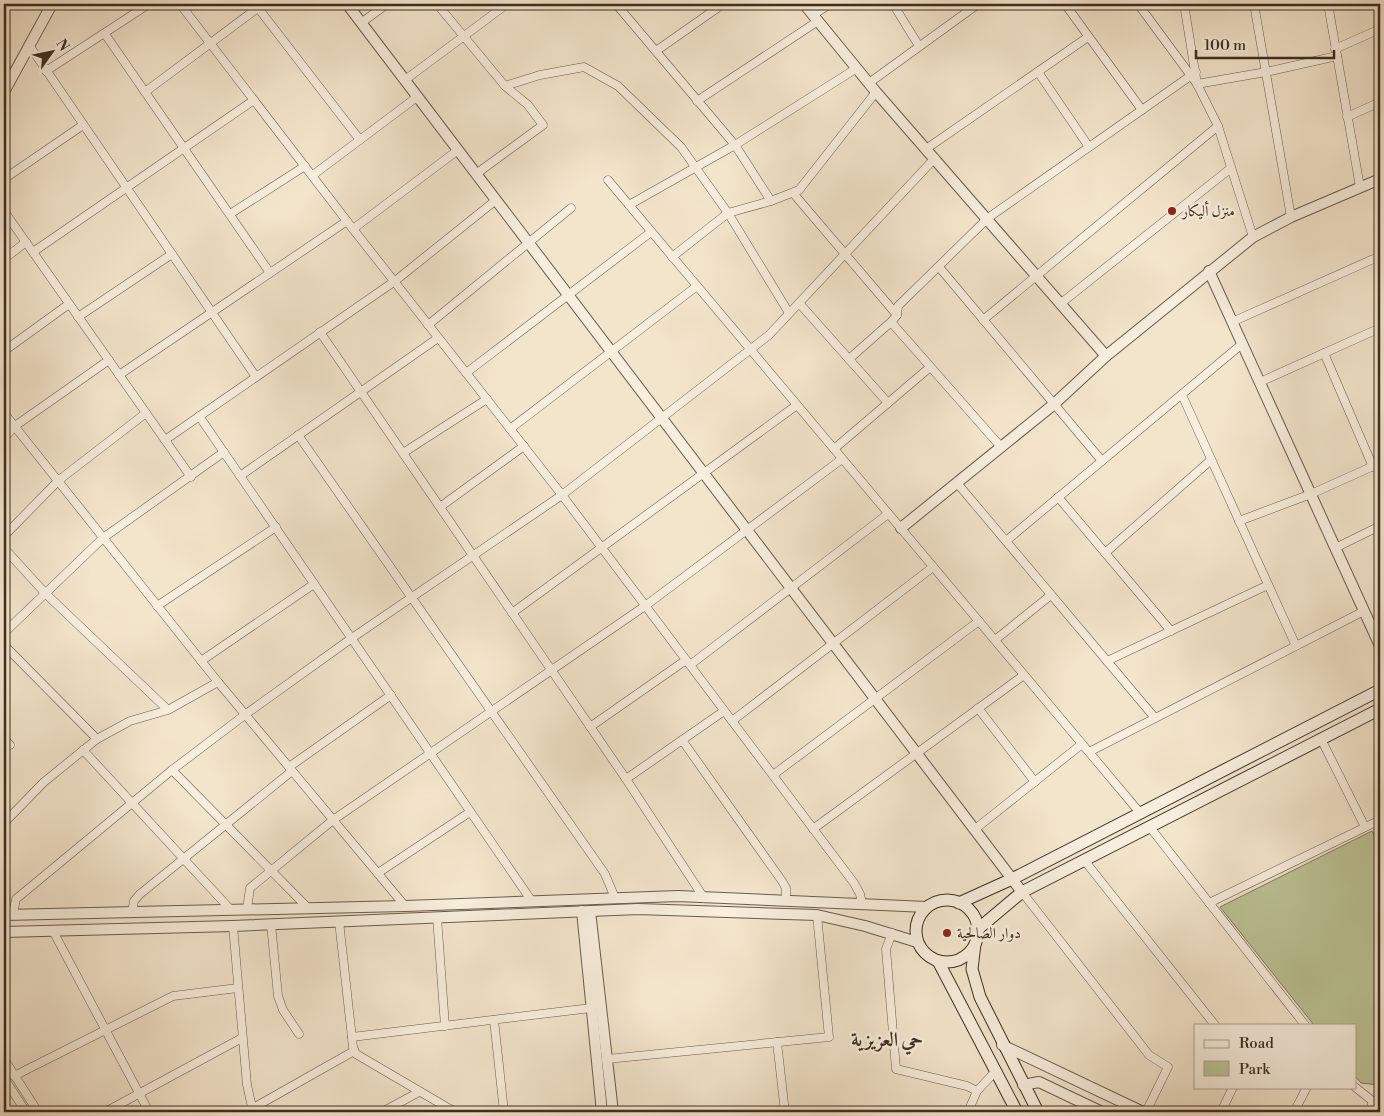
<svg xmlns="http://www.w3.org/2000/svg" width="1384" height="1116" viewBox="0 0 1384 1116" font-family="'Libre Bodoni',Amiri,serif">
	<style>
		.green { fill: #bcc497; stroke: #7c795c }
		.lines { fill: none; stroke-linecap: round; stroke-linejoin: round }
		.minor-casing { stroke: #6a5c4c; stroke-width: 9 }
		.tertiary-casing { stroke: #6a5c4c; stroke-width: 12 }
		.secondary-casing { stroke: #3d2e21; stroke-width: 13 }
		.minor { stroke: #f7eede; stroke-width: 8 }
		.tertiary { stroke: #f7eede; stroke-width: 10 }
		.secondary { stroke: #f7eede; stroke-width: 11 }
		.poi-dot { fill: #8f2418; stroke: #f7eede; stroke-width: 2 }
		.labels { text-anchor: middle; dominant-baseline: central; stroke-width: 5; stroke-linejoin: round; paint-order: stroke }
		.poi-label { font-size: 15px; fill: #3d2e21; stroke: #f7eede; text-anchor: start }
		.district-label { font-size: 20px; font-weight: bold; fill: #3d2e21; stroke: #f7eede }
	</style>
	<rect width="100%" height="100%" fill="#f3e5cc"/>
	<filter id="stains"><feTurbulence type="fractalNoise" baseFrequency=".004" numOctaves="4"/><feColorMatrix values="0 0 0 0 .2 0 0 0 0 .09 0 0 0 0 .02 0 0 0 .5 -.17"/></filter>
	<radialGradient id="worn" r=".72"><stop offset=".6" stop-color="#630" stop-opacity="0"/><stop offset="1" stop-color="#630" stop-opacity=".3"/></radialGradient>
	<polygon class="green" points="1372,831 1380,847 1380,1085 1361,1083 1355,1076 1355,1025 1314,1025 1220,907"/>
	<g class="lines">
		<defs>
			<g id="minor">
				<polyline points="180,4 353,229 562,495 854,883 860,894 862,904"/>
				<polyline points="255,4 360,140"/>
				<polyline points="437,4 505,86 540,75 584,67 618,86 681,147 728,213 789,313"/>
				<polyline points="616,4 735,145 771,201"/>
				<polyline points="893,4 919,46"/>
				<polyline points="1065,4 1142,110"/>
				<polyline points="1138,4 1197,84 1218,126 1253,237"/>
				<polyline points="1184,4 1197,84 1266,72 1337,56"/>
				<polyline points="1254,4 1291,217"/>
				<polyline points="1328,4 1360,187"/>
				<polyline points="813,15 830,4"/>
				<polyline points="361,23 387,4"/>
				<polyline points="105,34 270,273"/>
				<polyline points="29,45 256,377"/>
				<polyline points="1335,49 1380,29"/>
				<polyline points="656,51 723,4"/>
				<polyline points="46,71 149,4"/>
				<polyline points="1038,72 1089,147"/>
				<polyline points="405,80 507,4"/>
				<polyline points="869,83 978,4"/>
				<polyline points="145,92 263,4"/>
				<polyline points="697,101 818,21"/>
				<polyline points="1347,117 1380,102"/>
				<polyline points="926,149 1088,37"/>
				<polyline points="476,174 543,125 528,105 505,86"/>
				<polyline points="313,175 417,97"/>
				<polyline points="4,179 83,125"/>
				<polyline points="608,180 1141,814"/>
				<polyline points="793,193 897,315"/>
				<polyline points="629,205 735,145 857,68"/>
				<polyline points="4,211 191,477"/>
				<polyline points="230,214 305,166"/>
				<polyline points="353,229 458,150"/>
				<polyline points="33,252 254,100"/>
				<polyline points="672,257 728,213 771,201 799,190 876,92"/>
				<polyline points="4,259 26,242"/>
				<polyline points="939,267 1102,461"/>
				<polyline points="799,303 888,403"/>
				<polyline points="1060,304 1231,168"/>
				<polyline points="78,317 172,254"/>
				<polyline points="983,320 1218,126"/>
				<polyline points="891,322 1001,447"/>
				<polyline points="1232,322 1380,256"/>
				<polyline points="428,325 571,208"/>
				<polyline points="320,332 626,779 704,898"/>
				<polyline points="4,351 69,304"/>
				<polyline points="1324,353 1373,467"/>
				<polyline points="849,359 891,322 897,315 898,306 988,218 1196,72"/>
				<polyline points="466,373 651,232"/>
				<polyline points="119,375 347,221"/>
				<polyline points="1260,382 1380,328"/>
				<polyline points="1182,395 1296,646"/>
				<polyline points="4,413 218,682 405,906"/>
				<polyline points="199,416 531,900"/>
				<polyline points="510,429 697,286"/>
				<polyline points="298,435 605,874 615,898"/>
				<polyline points="4,438 15,426 109,360"/>
				<polyline points="165,440 395,281 496,200"/>
				<polyline points="834,449 929,368"/>
				<polyline points="403,453 487,399"/>
				<polyline points="240,476 438,338"/>
				<polyline points="957,483 1155,718"/>
				<polyline points="1058,497 1171,631"/>
				<polyline points="440,507 524,446"/>
				<polyline points="1239,521 1311,494 1380,463"/>
				<polyline points="4,536 59,480 146,413"/>
				<polyline points="1006,541 1242,344"/>
				<polyline points="4,548 46,594 168,710"/>
				<polyline points="1335,548 1380,526"/>
				<polyline points="1105,553 1211,460"/>
				<polyline points="157,606 276,527"/>
				<polyline points="512,613 797,405"/>
				<polyline points="4,633 103,538 224,452"/>
				<polyline points="995,640 1051,595"/>
				<polyline points="4,645 97,739"/>
				<polyline points="201,661 314,584"/>
				<polyline points="1107,661 1268,585"/>
				<polyline points="690,665 888,514"/>
				<polyline points="978,708 1035,782"/>
				<polyline points="732,721 933,567"/>
				<polyline points="590,727 686,660"/>
				<polyline points="4,739 10,745"/>
				<polyline points="1321,739 1365,827"/>
				<polyline points="682,740 782,881 786,888 786,899"/>
				<polyline points="83,750 231,910"/>
				<polyline points="1089,752 1364,611"/>
				<polyline points="289,767 391,695"/>
				<polyline points="172,770 308,908"/>
				<polyline points="773,775 979,621"/>
				<polyline points="626,779 724,711"/>
				<polyline points="4,823 44,782 97,739 130,721 168,710 218,682"/>
				<polyline points="1149,826 1305,1025"/>
				<polyline points="813,829 1024,675"/>
				<polyline points="974,830 1082,744"/>
				<polyline points="1084,860 1215,1025"/>
				<polyline points="378,873 470,812"/>
				<polyline points="1022,892 1149,1055 1168,1067 1146,1112"/>
				<polyline points="1209,903 1380,820"/>
				<polyline points="247,909 250,888 333,820 645,606 842,459"/>
				<polyline points="132,912 134,901 140,894 292,771"/>
				<polyline points="13,914 16,899 172,770 246,714 352,638 562,495 769,335 935,158"/>
				<polyline points="437,917 445,1026"/>
				<polyline points="339,921 353,1047 356,1054 455,1112"/>
				<polyline points="271,924 278,996 283,1010 299,1034"/>
				<polyline points="233,926 247,1085 253,1112"/>
				<polyline points="53,931 149,1112"/>
				<polyline points="892,933 886,949 896,1069 967,1086 977,1091"/>
				<polyline points="494,1020 504,1112"/>
				<polyline points="352,1037 591,1008"/>
				<polyline points="777,1042 785,1112"/>
				<polyline points="4,1059 38,1112"/>
				<polyline points="607,1059 829,1037 817,915"/>
				<polyline points="14,1076 173,996 238,988"/>
				<polyline points="4,1078 26,1112"/>
				<polyline points="1355,1087 1380,1107"/>
				<polyline points="105,1112 242,1038"/>
				<polyline points="246,1112 354,1051"/>
				<polyline points="382,1112 419,1092"/>
				<polyline points="968,1112 977,1091 995,1072"/>
				<polyline points="1221,1112 1233,1087"/>
				<polyline points="1294,1112 1307,1087"/>
				<polyline points="1369,1112 1373,1102"/>
			</g>
			<g id="tertiary">
				<polyline points="347,4 1022,892"/>
				<polyline points="804,4 876,92 1106,356"/>
				<polyline points="4,92 52,4"/>
				<polyline points="1209,271 1380,646"/>
				<polyline points="901,528 1053,405 1106,356 1253,237 1291,217 1380,179"/>
				<polyline points="582,911 602,1112"/>
				<polyline points="590,911 613,1112"/>
				<polyline points="4,915 405,906 678,896 927,907"/>
				<polyline points="4,932 233,926 638,909 817,915 865,926 917,942"/>
				<polyline points="1002,1045 1143,1112"/>
				<polyline points="1023,1085 1039,1082 1102,1112"/>
			</g>
			<g id="secondary">
				<circle cx="947" cy="931" r="31"/>
				<polyline points="959,903 1012,879 1380,690"/>
				<polyline points="978,929 1022,892 1380,709"/>
				<polyline points="975,944 972,969 980,997 1038,1112"/>
				<polyline points="938,961 1017,1112"/>
			</g>
		</defs>
		<use href="#minor" class="minor-casing"/>
		<use href="#tertiary" class="tertiary-casing"/>
		<use href="#secondary" class="secondary-casing"/>
		<use href="#minor" class="minor"/>
		<use href="#tertiary" class="tertiary"/>
		<use href="#secondary" class="secondary"/>
	</g>
	<g class="poi-dot">
		<circle cx="1172" cy="211" r="5"/>
		<circle cx="947" cy="933" r="5"/>
	</g>
	<g class="labels">
		<g class="poi-label">
			<text x="1182" y="211">منزل أليكار</text>
			<text x="957" y="933">دوار الصالحية</text>
		</g>
		<g class="district-label">
			<text x="887" y="1040">حي العزيزية</text>
		</g>
	</g>
	<rect width="1384" height="1116" fill="none" stroke="#f3e5cc" stroke-width="20"/>
	<rect x="5" y="5" width="1374" height="1106" fill="none" stroke="#3d2e21" stroke-width="2.5"/>
	<rect x="10" y="10" width="1364" height="1096" fill="none" stroke="#3d2e21"/>
	<rect x="1194" y="1024" width="162" height="65" fill="#f7eede" stroke="#ada192"/>
	<rect x="1204" y="1040" width="25" height="8" fill="#f7eede" stroke="#ada192"/>
	<text x="1239" y="1048" font-size="15" fill="#3d2e21">Road</text>
	<rect x="1204" y="1061" width="25" height="15" fill="#bcc497" stroke="#ada192"/>
	<text x="1239" y="1074" font-size="15" fill="#3d2e21">Park</text>
	<g transform="translate(52 52) rotate(57)" stroke="#f7eede" stroke-width="4" paint-order="stroke">
	<path d="M0-4L9 19L0 12L-9 19Z" fill="#3d2e21"/>
	<text y="-8" font-size="14" font-weight="bold" text-anchor="middle" fill="#3d2e21">N</text>
	</g>
	<path d="M1196 50v8h138v-8" fill="none" stroke="#3d2e21" stroke-width="2.5"/>
	<text x="1204" y="50" font-size="15" fill="#3d2e21" stroke="#f7eede" stroke-width="4" paint-order="stroke">100 m</text>
	<rect width="100%" height="100%" filter="url(#stains)"/>
	<rect width="100%" height="100%" fill="url(#worn)"/>
</svg>
